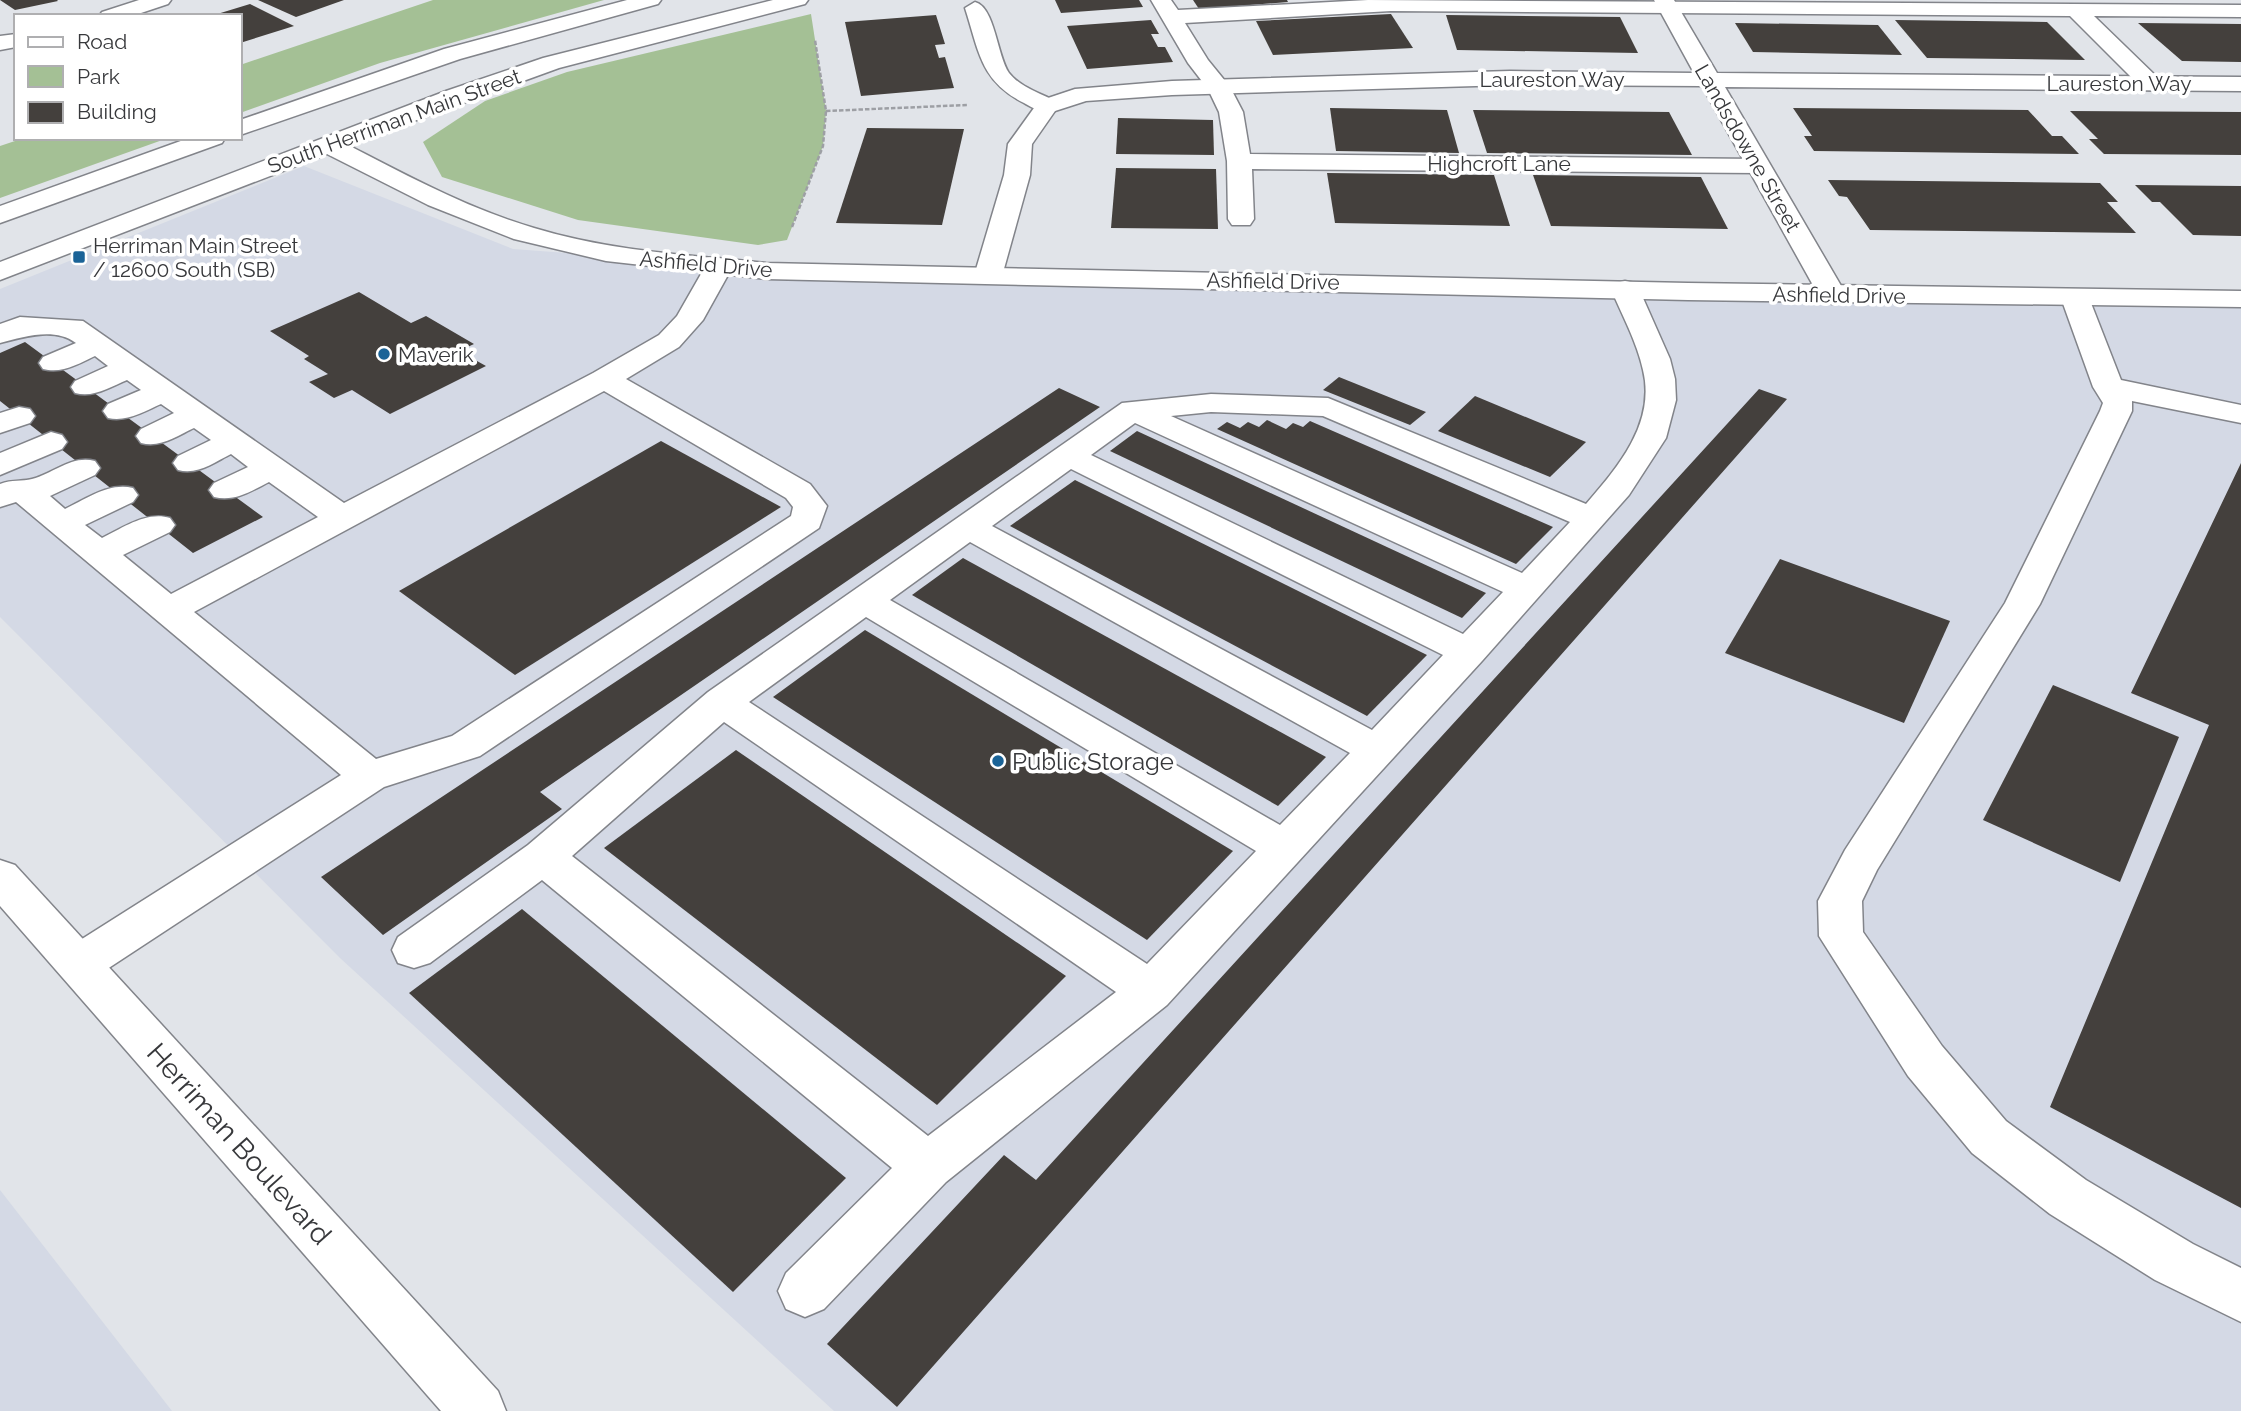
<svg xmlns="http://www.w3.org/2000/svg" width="2241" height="1411" viewBox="0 0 2241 1411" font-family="Raleway,sans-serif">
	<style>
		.built { fill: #d4d9e5 }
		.green { fill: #a4c095 }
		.building { fill: #44403d }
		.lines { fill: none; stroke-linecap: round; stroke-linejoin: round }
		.lane-casing { stroke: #82848a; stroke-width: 3 }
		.street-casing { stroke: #82848a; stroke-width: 3 }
		.secondary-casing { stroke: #82848a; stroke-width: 3 }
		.path { stroke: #9d9fa4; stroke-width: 2.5; stroke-dasharray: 4.5 2; stroke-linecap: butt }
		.lane { fill: #fff; fill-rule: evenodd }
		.street { fill: #fff; fill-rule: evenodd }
		.secondary { fill: #fff; fill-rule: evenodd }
		.poi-dot { fill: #1a6397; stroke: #fff; stroke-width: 2.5 }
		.labels { text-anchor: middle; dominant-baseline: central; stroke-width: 7; stroke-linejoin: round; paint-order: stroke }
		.far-street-label { font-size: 21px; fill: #37383b; stroke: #fff }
		.far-poi-label { font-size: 21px; fill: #37383b; stroke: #fff; text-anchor: start }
		.poi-label { font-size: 24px; fill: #37383b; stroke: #fff; text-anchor: start }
		.near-street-label { font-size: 28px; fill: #37383b; stroke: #fff }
	</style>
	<rect width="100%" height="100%" fill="#e1e4e9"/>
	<g class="built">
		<polygon points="304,166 513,249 769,268 2241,300 2241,1411 834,1411 340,958 0,617 0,289"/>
		<polygon points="0,1190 172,1411 0,1411"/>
	</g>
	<g class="green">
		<polygon points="433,0 604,0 380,63 240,113 240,65"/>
		<polygon points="811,14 826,111 823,146 787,240 758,245 578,220 442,177 423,142 485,101 567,72"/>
		<polygon points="24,138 168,138 0,198 0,146"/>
	</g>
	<g class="building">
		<polygon points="0,0 57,0 58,1 15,10"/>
		<polygon points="258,0 344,0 296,17"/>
		<polygon points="1055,0 1139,0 1143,7 1061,13"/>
		<polygon points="1193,0 1287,0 1288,2 1199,9"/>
		<polygon points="250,4 294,26 240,43 240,16 214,15"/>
		<polygon points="1391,14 1413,48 1273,55 1256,21"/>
		<polygon points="936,15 945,44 935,45 939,58 945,57 954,88 861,96 845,22"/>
		<polygon points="1446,15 1620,17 1638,53 1457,50"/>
		<polygon points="1151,20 1159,34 1151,34 1158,47 1165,47 1173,62 1087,69 1067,26"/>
		<polygon points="1895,20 2047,22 2085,60 1927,58"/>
		<polygon points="1735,23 1878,25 1902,55 1753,52"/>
		<polygon points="2138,23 2241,24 2241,62 2182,61"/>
		<polygon points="1330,108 1447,110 1459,153 1336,151"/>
		<polygon points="1793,108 2028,110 2052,136 2062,136 2079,154 1814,151 1804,136 1812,136"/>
		<polygon points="1473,110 1669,112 1692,155 1487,153"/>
		<polygon points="2070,111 2241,112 2241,155 2104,154 2089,139 2098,139"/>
		<polygon points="1118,118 1213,120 1214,155 1116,154"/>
		<polygon points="867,128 964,129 942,225 836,223"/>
		<polygon points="1116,168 1216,169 1218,229 1111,228"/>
		<polygon points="1327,173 1494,175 1510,226 1335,223"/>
		<polygon points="1533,175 1701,177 1728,229 1551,226"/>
		<polygon points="1828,180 2100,183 2118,202 2107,202 2136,233 1870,230 1847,197 1839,196"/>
		<polygon points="2135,185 2241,186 2241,236 2193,235 2160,202 2152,202"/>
		<polygon points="359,292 411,323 426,316 474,344 459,351 486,366 390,414 352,390 334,398 309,382 328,374 304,359 309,356 270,331"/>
		<polygon points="25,342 226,490 263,517 193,553 0,401 0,353"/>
		<polygon points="1339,377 1426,412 1410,425 1323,390"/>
		<polygon points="1059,388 1100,407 540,792 562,809 383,935 321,877"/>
		<polygon points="1759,389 1787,399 897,1407 827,1344 1004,1155 1036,1180"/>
		<polygon points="1475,396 1586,442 1550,477 1438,431"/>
		<polygon points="1267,420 1286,429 1293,423 1303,427 1310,421 1553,527 1516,564 1217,429 1227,422 1240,428 1248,422 1259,427"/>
		<polygon points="1137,431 1486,593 1462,618 1110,451"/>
		<polygon points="661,441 781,507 515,675 399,591"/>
		<polygon points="2241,463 2241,1208 2050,1107 2209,725 2131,693"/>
		<polygon points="1075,480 1427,655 1367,716 1010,526"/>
		<polygon points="963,558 1326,757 1278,806 912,595"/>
		<polygon points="1780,559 1950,621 1904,723 1725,653"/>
		<polygon points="865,630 1233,851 1147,940 773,697"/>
		<polygon points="2053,685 2179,737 2120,882 1983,820"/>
		<polygon points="736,750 1066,976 937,1105 604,848"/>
		<polygon points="522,909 846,1178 733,1292 409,993"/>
	</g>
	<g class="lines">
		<defs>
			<g id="lane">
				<polygon points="1151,0 1171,0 1178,10 1368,0 2241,5 2241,17 2094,16 2158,78 2161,83 2150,90 2142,88 2070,16 1391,11 1185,23 1208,60 1230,87 1243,112 1250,154 1758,159 1767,161 1770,166 1767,171 1758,173 1252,169 1254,219 1250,225 1232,225 1228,219 1227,161 1219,112 1208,89 1188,63"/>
				<path d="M975,2C995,7 997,56 1009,73C1020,87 1040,93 1055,101L1059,106L1055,111C1043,114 1035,109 1024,103C980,81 979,51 965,8Z"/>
				<path d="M719,258L729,260L733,266L703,320L679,347L626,379L810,484L827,506L819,528L480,756L384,787L95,977L79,983L63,977L56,964L63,951L341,775L16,502L0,507V484C12,479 22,482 32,479C55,473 71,455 95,461L100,468L95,475L50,496L65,509C86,499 109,482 133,488L138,495L133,502L85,525L102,538C123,528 146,511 170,518L175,525L170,532L123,555L171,594L318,517L269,482C251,491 235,502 214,497L209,490L214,483L248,467L231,454C213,463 198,475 178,470L173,463L178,456L211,440L194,428C177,436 161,448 141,443L136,436L141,429L174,413L161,404C143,412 127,422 108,418L103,411L108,404L141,390L127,380C110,387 94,398 75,393L71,387L75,381L108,366L95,356C78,364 62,374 43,369L39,363L43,357L76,343C54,327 24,337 0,343V324L20,317L83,321L344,503L593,373L659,335L677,316L709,260ZM604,391L786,498L793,507L791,516L452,736L376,759L194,612Z"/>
				<path d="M1625,281L1635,283L1639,289L1670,359L1675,379L1676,400L1666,438L1629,495L1482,661L1167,1005L946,1182L824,1309L805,1317L786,1309L778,1291L786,1273L892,1168L542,880L430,963L414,968L398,963L392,950L398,937L528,845L708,692L1122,403L1211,394L1328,398L1586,504C1618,467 1656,423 1643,370C1637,342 1622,315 1611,289L1615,283ZM1211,412L1323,416L1570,522L1522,573L1171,416ZM1135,423L1503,592L1463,634L1091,455ZM1071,469L1443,655L1372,730L992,526ZM970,542L1350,753L1280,825L890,600ZM866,617L1256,851L1147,964L749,702ZM724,722L1116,992L928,1136L572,856Z"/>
				<polygon points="2075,290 2085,292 2089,298 2121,380 2241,405 2241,423 2132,401 2132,411 2040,604 1877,870 1862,901 1863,932 1942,1046 2006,1121 2086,1180 2193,1244 2241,1268 2241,1322 2155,1280 2050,1214 1972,1153 1908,1076 1819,936 1818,901 1845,850 2005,603 2100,411 2103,403 2093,387 2061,298 2065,292"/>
				<polygon points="19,407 30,409 35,416 30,423 0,433 0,413"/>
				<polygon points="51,432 62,435 67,442 62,449 0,475 0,453"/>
			</g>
			<g id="street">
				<polygon points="139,0 171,0 168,4 132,16 99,16 102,12"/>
				<polygon points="1654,0 1674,0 1717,73 2241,77 2241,91 1725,87 1847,296 1843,302 1833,304 1823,302 1819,296 1702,86 1510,85 1172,95 1086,101 1055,111 1032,144 1030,175 1002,276 998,282 978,282 974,276 1004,175 1008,144 1039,101 1075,89 1172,81 1510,71 1694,73"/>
				<polygon points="16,34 16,47 0,50 0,36"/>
			</g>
			<g id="secondary">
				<polygon points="627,0 661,0 658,4 460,59 240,135 240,120 444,49"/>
				<path d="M773,0H808L805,4L559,68L348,145C408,176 469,209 534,228C609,251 688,255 766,263L1688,283L2241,291V307L1688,300L766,279L606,261L514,239L428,205L327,154L0,280V262L446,91L543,58Z"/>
				<polygon points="189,138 225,138 222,143 0,223 0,206"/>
				<polygon points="0,860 15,865 498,1391 506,1411 441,1411 0,906"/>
			</g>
		</defs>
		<use href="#lane" class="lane-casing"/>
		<use href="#street" class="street-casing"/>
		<use href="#secondary" class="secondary-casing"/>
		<g class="path">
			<polyline points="826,111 967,105"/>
			<polyline points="792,227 823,146 826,111 815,40"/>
		</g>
		<use href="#lane" class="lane"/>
		<use href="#street" class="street"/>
		<use href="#secondary" class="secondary"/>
	</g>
	<g class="poi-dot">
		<rect x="72" y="250" width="14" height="14" rx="3.5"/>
		<circle cx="384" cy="354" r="7"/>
		<circle cx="998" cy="761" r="7"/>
	</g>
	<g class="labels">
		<g class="far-street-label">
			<text x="1552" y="79">Laureston Way</text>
			<text x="2119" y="83">Laureston Way</text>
			<text transform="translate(394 121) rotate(-20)">South Herriman Main Street</text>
			<text transform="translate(1748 148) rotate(60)">Landsdowne Street</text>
			<text x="1499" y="163">Highcroft Lane</text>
			<text transform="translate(706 264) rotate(5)">Ashfield Drive</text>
			<text transform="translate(1273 281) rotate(1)">Ashfield Drive</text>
			<text transform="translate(1839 295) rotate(1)">Ashfield Drive</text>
		</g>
		<g class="far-poi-label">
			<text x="93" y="245">Herriman Main Street<tspan x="93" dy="24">/ 12600 South (SB)</tspan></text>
			<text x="398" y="354">Maverik</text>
		</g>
		<g class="poi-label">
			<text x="1012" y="761">Public Storage</text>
		</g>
		<g class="near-street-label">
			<text transform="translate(239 1144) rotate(48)">Herriman Boulevard</text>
		</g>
	</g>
	<rect x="14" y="14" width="228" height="126" fill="#ffffff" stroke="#afafb1" stroke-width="2"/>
	<rect x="28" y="37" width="35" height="10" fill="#ffffff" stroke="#afafb1" stroke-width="2"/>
	<text x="77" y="49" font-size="21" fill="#37383b">Road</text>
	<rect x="28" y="66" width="35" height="21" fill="#a4c095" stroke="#afafb1" stroke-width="2"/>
	<text x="77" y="84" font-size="21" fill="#37383b">Park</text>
	<rect x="28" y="102" width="35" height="21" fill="#44403d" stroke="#afafb1" stroke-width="2"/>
	<text x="77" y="119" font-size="21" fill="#37383b">Building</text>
</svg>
